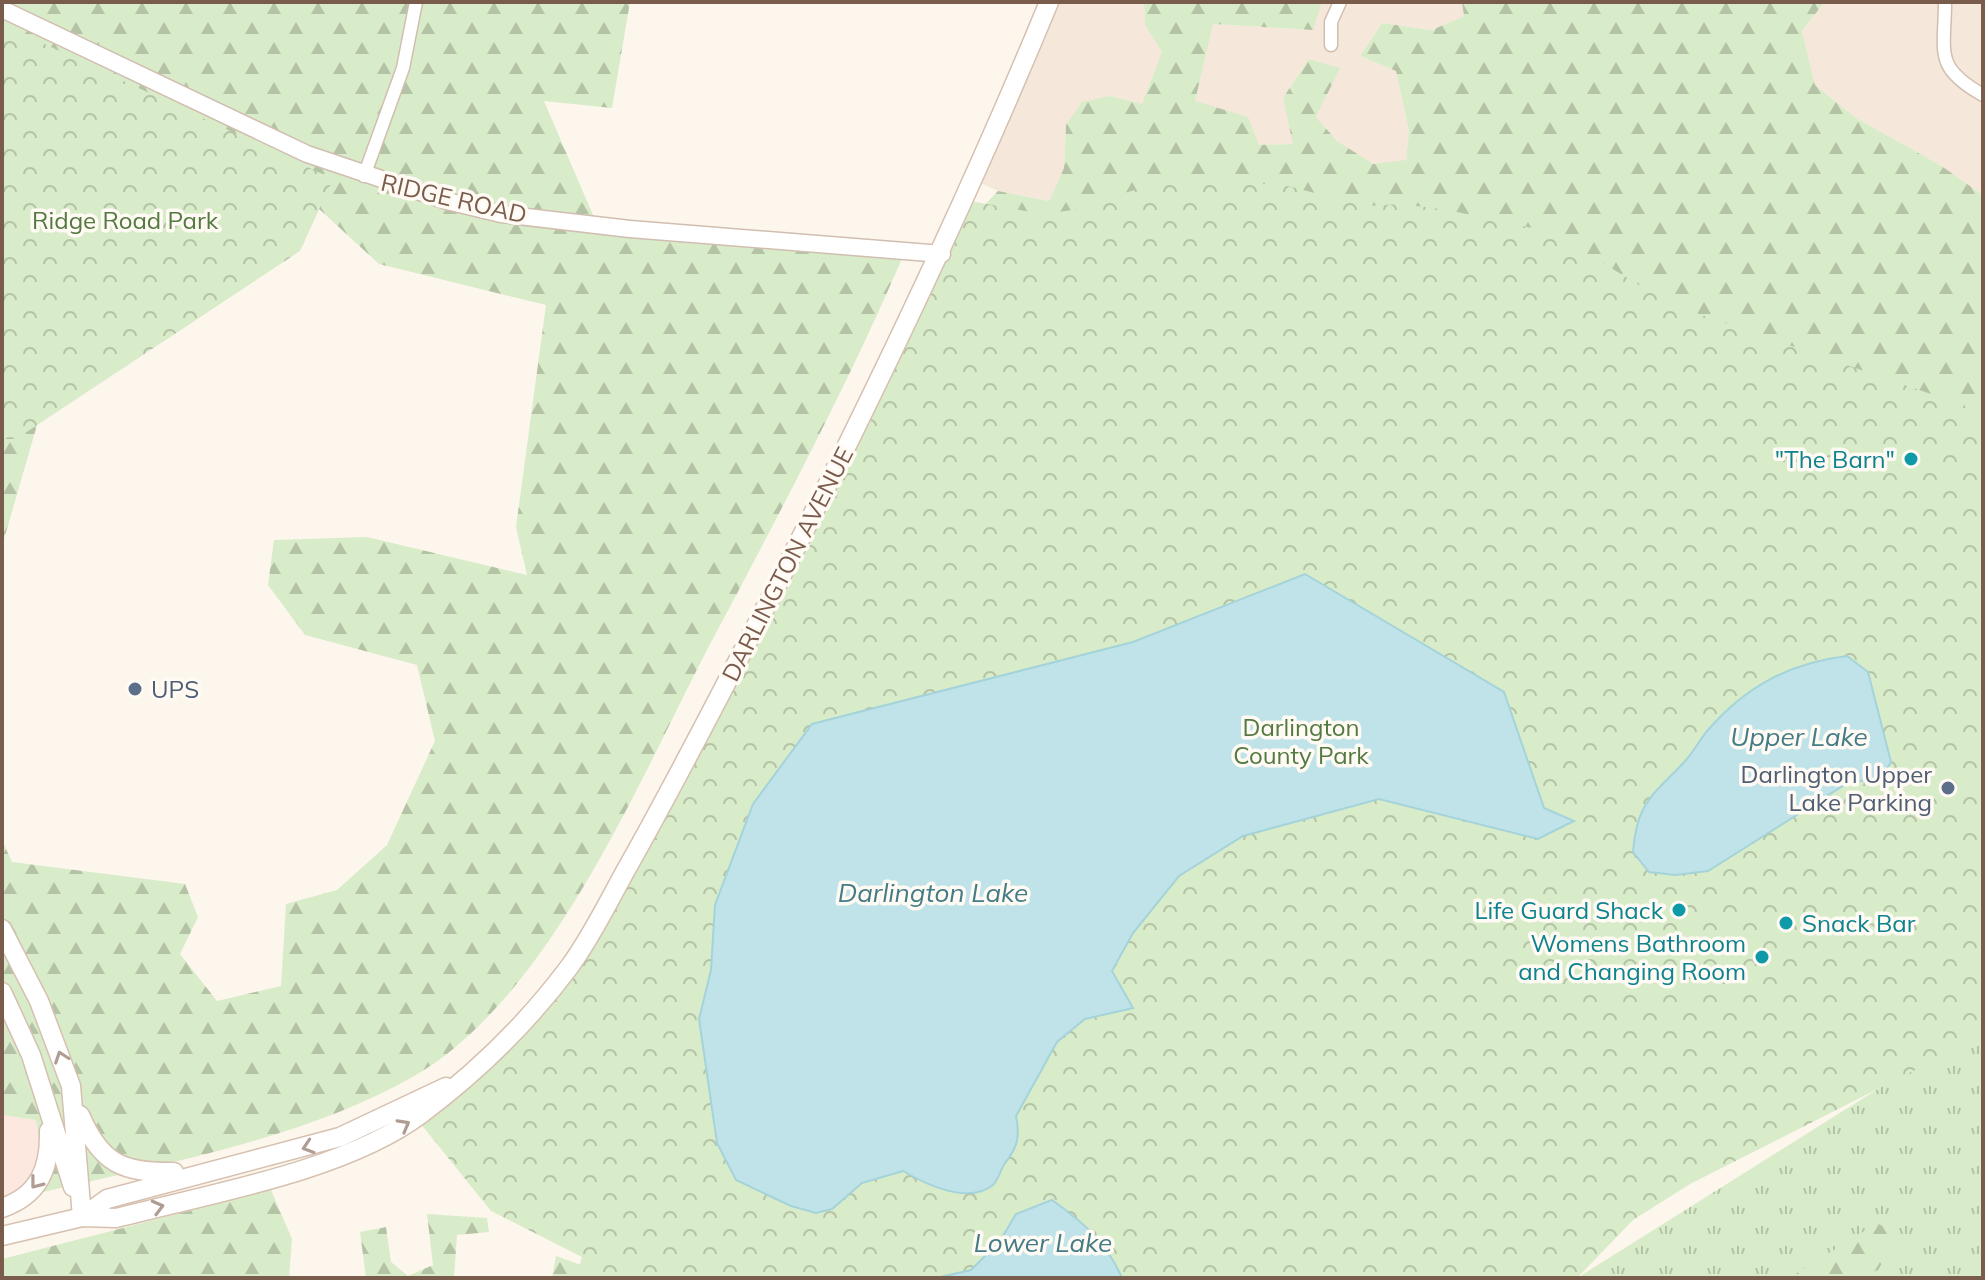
<svg xmlns="http://www.w3.org/2000/svg" width="1985" height="1280" viewBox="0 0 1985 1280" font-family="Mulish,sans-serif">
	<style>
		.residential { fill: #f5e8da }
		.commercial { fill: #fde8e0 }
		.grass { fill: url(#grass-tufts) }
		.forest { fill: url(#forest-firs) }
		.park { fill: url(#park-crowns) }
		.water { fill: #bfe3e8; stroke: #a5d3da; stroke-width: 2 }
		.lines { fill: none; stroke-linecap: round; stroke-linejoin: round }
		.minor-casing { stroke: #d1beb0; stroke-width: 15 }
		.tertiary-casing { stroke: #d1beb0; stroke-width: 19 }
		.secondary-casing { stroke: #d6c0b0; stroke-width: 21 }
		.minor { stroke: #fff; stroke-width: 12 }
		.tertiary { stroke: #fff; stroke-width: 16 }
		.secondary { stroke: #fff; stroke-width: 18 }
		.oneway { stroke: #af9d94 }
		.culture-dot { fill: #0f9aa8; stroke: #fffaf3; stroke-width: 3 }
		.service-dot { fill: #5c6f8a; stroke: #fffaf3; stroke-width: 3 }
		.labels { text-anchor: middle; dominant-baseline: central; stroke-width: 7; stroke-linejoin: round; paint-order: stroke }
		.street-label { font-size: 24px; fill: #7a5c4d; stroke: #fffaf3 }
		.park-label { font-size: 24px; fill: #537a41; stroke: #fffaf3 }
		.culture-label { font-size: 24px; fill: #0d838f; stroke: #fffaf3; text-anchor: end }
		.service-label { font-size: 24px; fill: #4e5e75; stroke: #fffaf3; text-anchor: start }
		.water-label { font-size: 26px; font-style: italic; fill: #437c86; stroke: #fffaf3 }
	</style>
	<defs>
		<pattern id="grass-tufts" width="24" height="20" patternUnits="userSpaceOnUse" patternTransform="scale(2)"><rect width="24" height="20" fill="#d8ecc9"/><path d="M3 7l-1-3M5 7V3M7 7l1-3M15 17l-1-3M17 17v-4M19 17l1-3" fill="none" stroke="#b4c2a5"/></pattern>
		<pattern id="forest-firs" width="22" height="20" patternUnits="userSpaceOnUse" patternTransform="scale(2)"><rect width="22" height="20" fill="#d8ecc9"/><path d="M5 1l3.5 6h-7zM16 11l3.5 6h-7z" fill="#b4c2a5"/></pattern>
		<pattern id="park-crowns" width="20" height="18" patternUnits="userSpaceOnUse" patternTransform="scale(2)"><rect width="20" height="18" fill="#d8ecc9"/><path d="M2 6a3 3 0 1 1 6 0M12 15a3 3 0 1 1 6 0" fill="none" stroke="#b4c2a5"/></pattern>
	</defs>
	<rect width="100%" height="100%" fill="#fdf6ec"/>
	<g class="residential">
		<polygon points="1057,2 1144,2 1145,25 1162,52 1142,105 1110,96 1066,125 1064,168 1049,201 998,191 980,183"/>
		<polygon points="1322,2 1462,2 1464,16 1432,30 1382,23 1360,56 1396,71 1409,131 1406,161 1372,164 1337,141 1316,117 1339,68 1309,59 1283,98 1294,144 1259,145 1195,101 1212,24 1312,30"/>
		<polygon points="1983,2 1983,195 1940,165 1856,118 1815,85 1802,31 1823,4"/>
	</g>
	<polygon class="commercial" points="2,1115 36,1120 42,1158 11,1200 2,1202"/>
	<polygon class="grass" points="1983,1023 1983,1278 1577,1278"/>
	<g class="forest">
		<path d="M2,2H630L612,108L544,101L596,222L904,254C846,389 777,518 708,648C638,783 550,996 416,1075C299,1143 142,1167 11,1200L42,1158L36,1120L2,1115V840L12,862L185,884L198,917L180,954L217,1001L281,986L286,904L337,890L387,845L435,741L417,665L305,635L268,585L274,540L367,537L527,575L516,527L546,305L379,264L318,208L53,370L2,546Z"/>
		<polygon points="1144,2 1322,2 1313,30 1213,24 1195,101 1248,117 1259,145 1293,144 1283,98 1309,59 1340,68 1316,117 1337,141 1373,164 1406,160 1409,131 1396,71 1360,56 1382,23 1432,30 1464,16 1462,2 1884,2 1823,4 1802,31 1815,85 1856,118 1940,165 1983,195 1983,447 971,219 998,191 1049,201 1064,168 1066,125 1082,102 1110,96 1142,104 1162,52 1145,25"/>
		<polygon points="271,1190 292,1239 289,1278 2,1278 2,1259"/>
		<polygon points="427,1214 487,1218 489,1232 457,1235 454,1278 366,1278 360,1232 386,1227 391,1262 408,1276 433,1265"/>
		<polygon points="1877,1223 1899,1235 1878,1270 1860,1278 1789,1278"/>
		<polygon points="556,1256 595,1270 590,1278 552,1278"/>
	</g>
	<g class="park">
		<polygon points="2,24 333,179 300,251 16,439 2,439"/>
		<polygon points="1173,180 1283,185 1367,206 1401,204 1448,210 1551,232 1661,298 1699,314 1983,412 1983,1023 1939,1058 1690,1184 1633,1220 1577,1278 576,1278 582,1257 491,1211 416,1118 479,1065 593,932 965,200 1042,214 1096,207 1124,193"/>
	</g>
	<g class="water">
		<path d="M1305,574L1504,692L1544,808L1574,821L1538,839L1379,799L1243,836L1179,876L1133,933L1112,971L1133,1008L1085,1019L1057,1042L1016,1116C1020,1136 1018,1147 1005,1163C1001,1169 998,1180 993,1185C968,1205 925,1184 903,1171L862,1183L832,1209L816,1213L791,1206L736,1180L717,1143L699,1019L711,970L715,905L753,804L812,724L1133,642Z"/>
		<path d="M1847,656L1868,672L1891,762L1882,777L1846,784L1708,871L1675,875L1649,872L1633,852C1637,800 1654,795 1686,760C1695,750 1700,739 1708,730C1746,686 1790,663 1847,656Z"/>
		<path d="M1052,1200C1083,1222 1107,1243 1122,1278H936L971,1270L1000,1241L1016,1214Z"/>
	</g>
	<g class="lines">
		<defs>
			<g id="minor">
				<path d="M1945,2C1945,52 1933,67 1983,95"/>
				<polyline points="1331,45 1331,22 1340,2"/>
				<polyline points="364,176 403,68 416,2"/>
			</g>
			<polyline id="tertiary" points="2,9 307,154 447,201 501,214 630,229 942,254"/>
			<g id="secondary">
				<polyline points="2,929 39,1001 71,1086 82,1217"/>
				<polyline points="2,992 31,1055 73,1187"/>
				<path d="M80,1115C101,1164 123,1173 174,1172"/>
				<path d="M2,1208C39,1195 50,1169 49,1131"/>
				<polyline points="82,1217 107,1199 340,1137 446,1087"/>
				<path d="M2,1236L82,1217L116,1218C208,1194 345,1171 421,1114C476,1073 529,1021 570,966C594,933 611,896 631,861C676,781 718,699 760,618C864,416 962,213 1049,2"/>
			</g>
		</defs>
		<use href="#minor" class="minor-casing"/>
		<use href="#tertiary" class="tertiary-casing"/>
		<use href="#secondary" class="secondary-casing"/>
		<use href="#minor" class="minor"/>
		<use href="#tertiary" class="tertiary"/>
		<use href="#secondary" class="secondary"/>
	</g>
	<defs><path id="oneway-chevron" d="M-2-3.5L2.5 0L-2 3.5" fill="none" stroke-width="1.6" stroke-linecap="round" stroke-linejoin="round" transform="scale(2)"/></defs>
	<g class="oneway">
		<use href="#oneway-chevron" transform="translate(61 1057) rotate(-109)"/>
		<use href="#oneway-chevron" transform="translate(404 1125) rotate(-29)"/>
		<use href="#oneway-chevron" transform="translate(308 1147) rotate(162)"/>
		<use href="#oneway-chevron" transform="translate(36 1183) rotate(128)"/>
		<use href="#oneway-chevron" transform="translate(158 1207) rotate(-15)"/>
	</g>
	<g class="culture-dot">
		<circle cx="1911" cy="459" r="8"/>
		<circle cx="1679" cy="910" r="8"/>
		<circle cx="1786" cy="923" r="8"/>
		<circle cx="1762" cy="957" r="8"/>
	</g>
	<g class="service-dot">
		<circle cx="135" cy="689" r="8"/>
		<circle cx="1948" cy="788" r="8"/>
	</g>
	<g class="labels">
		<g class="street-label">
			<text transform="translate(454 198) rotate(13)">RIDGE ROAD</text>
			<text transform="translate(787 564) rotate(-63)">DARLINGTON AVENUE</text>
		</g>
		<g class="park-label">
			<text x="125" y="220">Ridge Road Park</text>
			<text x="1301" y="727">Darlington<tspan x="1301" dy="28">County Park</tspan></text>
		</g>
		<g class="culture-label">
			<text x="1895" y="459">"The Barn"</text>
			<text x="1663" y="910">Life Guard Shack</text>
			<text x="1802" y="923" text-anchor="start">Snack Bar</text>
			<text x="1746" y="943">Womens Bathroom<tspan x="1746" dy="28">and Changing Room</tspan></text>
		</g>
		<g class="service-label">
			<text x="151" y="689">UPS</text>
			<text x="1932" y="774" text-anchor="end">Darlington Upper<tspan x="1932" dy="28">Lake Parking</tspan></text>
		</g>
		<g class="water-label">
			<text x="1799" y="736">Upper Lake</text>
			<text x="933" y="892">Darlington Lake</text>
			<text x="1043" y="1242">Lower Lake</text>
		</g>
	</g>
	<rect width="1985" height="1280" fill="none" stroke="#7a5c4d" stroke-width="8"/>
</svg>
